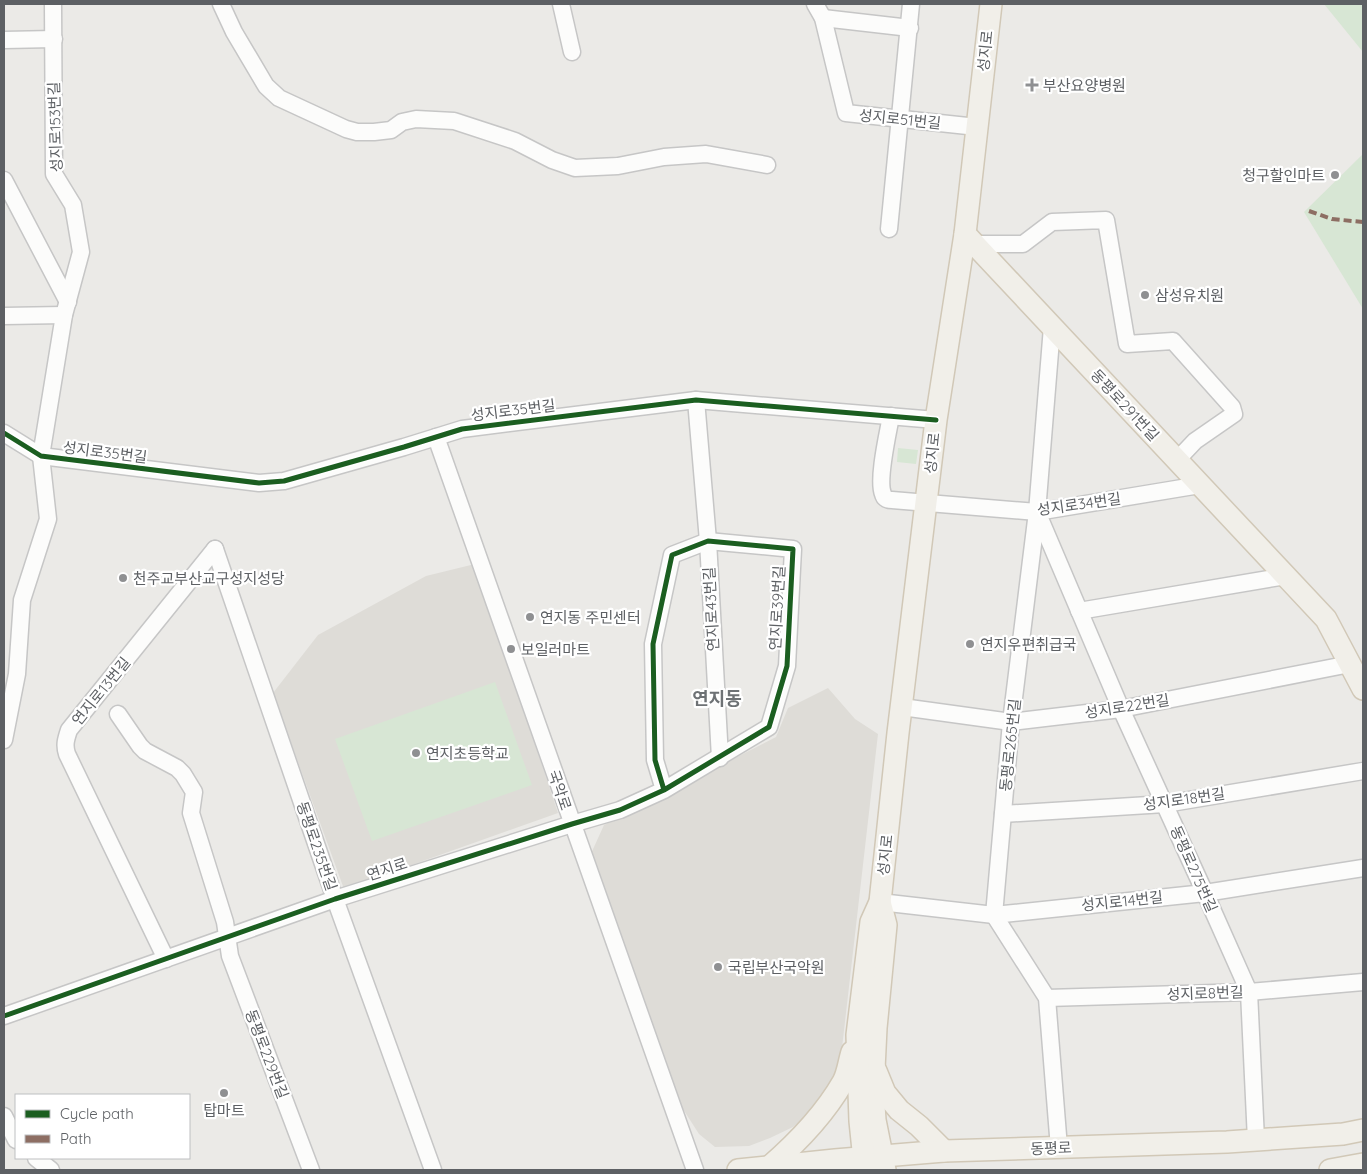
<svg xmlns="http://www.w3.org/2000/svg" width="1367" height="1174" viewBox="0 0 1367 1174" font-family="Quicksand,'Noto Sans KR',sans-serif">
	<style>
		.education { fill: #dedcd7 }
		.green { fill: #d7e6d4 }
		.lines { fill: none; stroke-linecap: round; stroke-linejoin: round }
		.minor-casing { stroke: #c6c6c6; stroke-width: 19 }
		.major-casing { stroke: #d1c8b7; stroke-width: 24 }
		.minor { stroke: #fcfcfb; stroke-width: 16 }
		.major { stroke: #f1efe9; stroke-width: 21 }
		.quiet { stroke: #8d6e63; stroke-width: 4; stroke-dasharray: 8 4; stroke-linecap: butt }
		.cycleway-casing { stroke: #fff; stroke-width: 8 }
		.cycleway { stroke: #1b5e20; stroke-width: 5 }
		.poi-dot { fill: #8f9092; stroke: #fff; stroke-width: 2 }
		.labels { text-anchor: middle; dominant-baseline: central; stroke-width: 4.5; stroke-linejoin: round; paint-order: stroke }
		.street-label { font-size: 15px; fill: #5d6064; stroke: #fff }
		.poi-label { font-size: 15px; fill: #5d6064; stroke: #fff; text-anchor: start }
		.quarter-label { font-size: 18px; font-weight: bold; fill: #6e7275; stroke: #fff }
	</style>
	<rect width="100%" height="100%" fill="#ebeae7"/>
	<g class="education">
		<polygon points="475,564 558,813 344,889 273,693 318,635 426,576"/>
		<polygon points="828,688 855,719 878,734 839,1074 814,1110 793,1127 770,1138 749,1146 715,1147 699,1134 683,1109 589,858 604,825 776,737 788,708"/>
	</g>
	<g class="green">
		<polygon points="1324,4 1363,4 1363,52"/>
		<polygon points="1363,154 1363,309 1304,212"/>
		<polygon points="898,448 918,450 916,464 897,462"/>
		<polygon points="495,682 532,785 372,841 335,739"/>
	</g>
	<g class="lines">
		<defs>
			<g id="minor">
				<polyline points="221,4 234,32 266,86 279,98 346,129 357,132 374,132 391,130 402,122 416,119 454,121 515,141 552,160 575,168 618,166 664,157 706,154 767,165"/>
				<polyline points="561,4 572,52"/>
				<polyline points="815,4 823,18 846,113 977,127"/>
				<polyline points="823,18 910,28"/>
				<polyline points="4,40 54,39"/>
				<polyline points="4,180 68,302"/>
				<polyline points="889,229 911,4"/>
				<polyline points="975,244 1023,244 1052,222 1106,220 1127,344 1173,341 1232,407 1234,414 1195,441 1177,460"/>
				<polyline points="4,316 64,315"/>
				<polyline points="1052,327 1037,512 1011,722 994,915 1047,998 1059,1148"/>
				<polyline points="696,400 708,541 720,758"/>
				<path d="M891,416C888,433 877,480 883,494C884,499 888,500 892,500L1037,512L1200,485"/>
				<polyline points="4,433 41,456 259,483 284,481 404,447 462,429 696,400 936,420"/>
				<polyline points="436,437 695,1170"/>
				<polyline points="1038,514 1121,709 1205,893 1249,992 1256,1140"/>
				<polyline points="215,549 335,899 433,1170"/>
				<polyline points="1079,611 1286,576"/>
				<polyline points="902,707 1011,722 1121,709 1350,664"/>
				<polyline points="118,714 140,746 145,751 177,768 183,774 194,792 191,813 225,922 230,956 311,1170"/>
				<polyline points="4,740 17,674 22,600 48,519 41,456 64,315 81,252 73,205 54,174 53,4"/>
				<polyline points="1003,814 1165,804 1363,771"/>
				<polyline points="880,902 994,915 1205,893 1363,868"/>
				<path d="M166,959L67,754C64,745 66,739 69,730L215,549"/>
				<polyline points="1047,998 1249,992 1363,982"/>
				<polyline points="4,1016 335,899 572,824 620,810 664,790 769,727 787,666 793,549 708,541 672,555 653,644 655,760 664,790"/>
				<polyline points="4,1116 16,1140"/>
				<polyline points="36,1158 51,1170"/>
			</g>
			<g id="major">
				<polyline points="965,234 1326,619 1363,689"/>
				<polyline points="880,902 886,925 876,1028 873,1090 875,1120 885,1170"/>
				<polyline points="876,1071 885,1093 899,1110 919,1126 944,1151"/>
				<path d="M769,1167C798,1142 824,1115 843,1082C848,1073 849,1061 852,1052"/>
				<polyline points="738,1170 835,1160 944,1151 1227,1142 1343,1134 1363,1130"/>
				<polyline points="865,1170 860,1121 857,1035 871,922 880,902 898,733 936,420 965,234 991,4"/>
				<polyline points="1330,1170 1363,1164"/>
			</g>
		</defs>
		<use href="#minor" class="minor-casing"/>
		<use href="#major" class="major-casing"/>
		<use href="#minor" class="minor"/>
		<use href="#major" class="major"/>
		<polyline class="quiet" points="1309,211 1332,219 1363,222"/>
		<defs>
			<g id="cycleway">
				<polyline points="4,433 41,456 259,483 284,481 404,447 462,429 696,400 936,420"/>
				<polyline points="4,1016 335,899 572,824 620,810 664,790 769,727 787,666 793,549 708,541 672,555 653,644 655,760 664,790"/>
			</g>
		</defs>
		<use href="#cycleway" class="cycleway-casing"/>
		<use href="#cycleway" class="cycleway"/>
	</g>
	<g class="poi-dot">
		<path d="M1029.5 77.5h5v5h5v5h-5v5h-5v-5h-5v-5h5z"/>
		<circle cx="1335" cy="175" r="5"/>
		<circle cx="1145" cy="295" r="5"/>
		<circle cx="123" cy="578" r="5"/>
		<circle cx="530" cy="617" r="5"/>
		<circle cx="970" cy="644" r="5"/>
		<circle cx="511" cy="649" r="5"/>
		<circle cx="416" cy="753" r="5"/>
		<circle cx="718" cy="967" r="5"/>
		<circle cx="224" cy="1093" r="5"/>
	</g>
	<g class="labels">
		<g class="street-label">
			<text transform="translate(985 51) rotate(-84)">성지로</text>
			<text transform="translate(900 119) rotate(6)">성지로51번길</text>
			<text transform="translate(55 127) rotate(-92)">성지로153번길</text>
			<text transform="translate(1125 405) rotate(47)">동평로291번길</text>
			<text transform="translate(513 410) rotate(-7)">성지로35번길</text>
			<text transform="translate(105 452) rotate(7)">성지로35번길</text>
			<text transform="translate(932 453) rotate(-84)">성지로</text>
			<text transform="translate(1079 504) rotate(-8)">성지로34번길</text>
			<text transform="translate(777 608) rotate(-87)">연지로39번길</text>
			<text transform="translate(711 609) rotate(-93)">연지로43번길</text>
			<text transform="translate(101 691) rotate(-51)">연지로13번길</text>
			<text transform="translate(1127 706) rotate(-9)">성지로22번길</text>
			<text transform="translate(1010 745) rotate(-84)">동평로265번길</text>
			<text transform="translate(560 790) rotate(71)">국악로</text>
			<text transform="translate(1184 799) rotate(-8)">성지로18번길</text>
			<text transform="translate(317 846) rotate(71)">동평로235번길</text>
			<text transform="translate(885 855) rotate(-84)">성지로</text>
			<text transform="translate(387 869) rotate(-18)">연지로</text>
			<text transform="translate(1194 869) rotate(66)">동평로275번길</text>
			<text transform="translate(1122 901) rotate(-6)">성지로14번길</text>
			<text transform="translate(1205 993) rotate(-2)">성지로8번길</text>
			<text transform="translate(267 1054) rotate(69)">동평로229번길</text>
			<text transform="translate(1051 1148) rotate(-2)">동평로</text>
		</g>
		<g class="poi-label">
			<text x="1043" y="85">부산요양병원</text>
			<text x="1325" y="175" text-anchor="end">청구할인마트</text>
			<text x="1155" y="295">삼성유치원</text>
			<text x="133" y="578">천주교부산교구성지성당</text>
			<text x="540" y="617">연지동 주민센터</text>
			<text x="980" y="644">연지우편취급국</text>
			<text x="521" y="649">보일러마트</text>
			<text x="426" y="753">연지초등학교</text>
			<text x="728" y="967">국립부산국악원</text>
			<text x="224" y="1110" text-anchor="middle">탑마트</text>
		</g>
		<g class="quarter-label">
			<text x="717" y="698">연지동</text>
		</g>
	</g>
	<rect width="1367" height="1174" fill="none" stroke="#5d6064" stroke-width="10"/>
	<rect x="15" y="1094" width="175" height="65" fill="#ffffff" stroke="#bebfc1"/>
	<rect x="25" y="1110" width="25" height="8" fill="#1b5e20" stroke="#bebfc1"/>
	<text x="60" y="1119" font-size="15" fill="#5d6064">Cycle path</text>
	<rect x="25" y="1135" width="25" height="8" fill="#8d6e63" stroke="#bebfc1"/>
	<text x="60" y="1144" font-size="15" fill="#5d6064">Path</text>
</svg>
